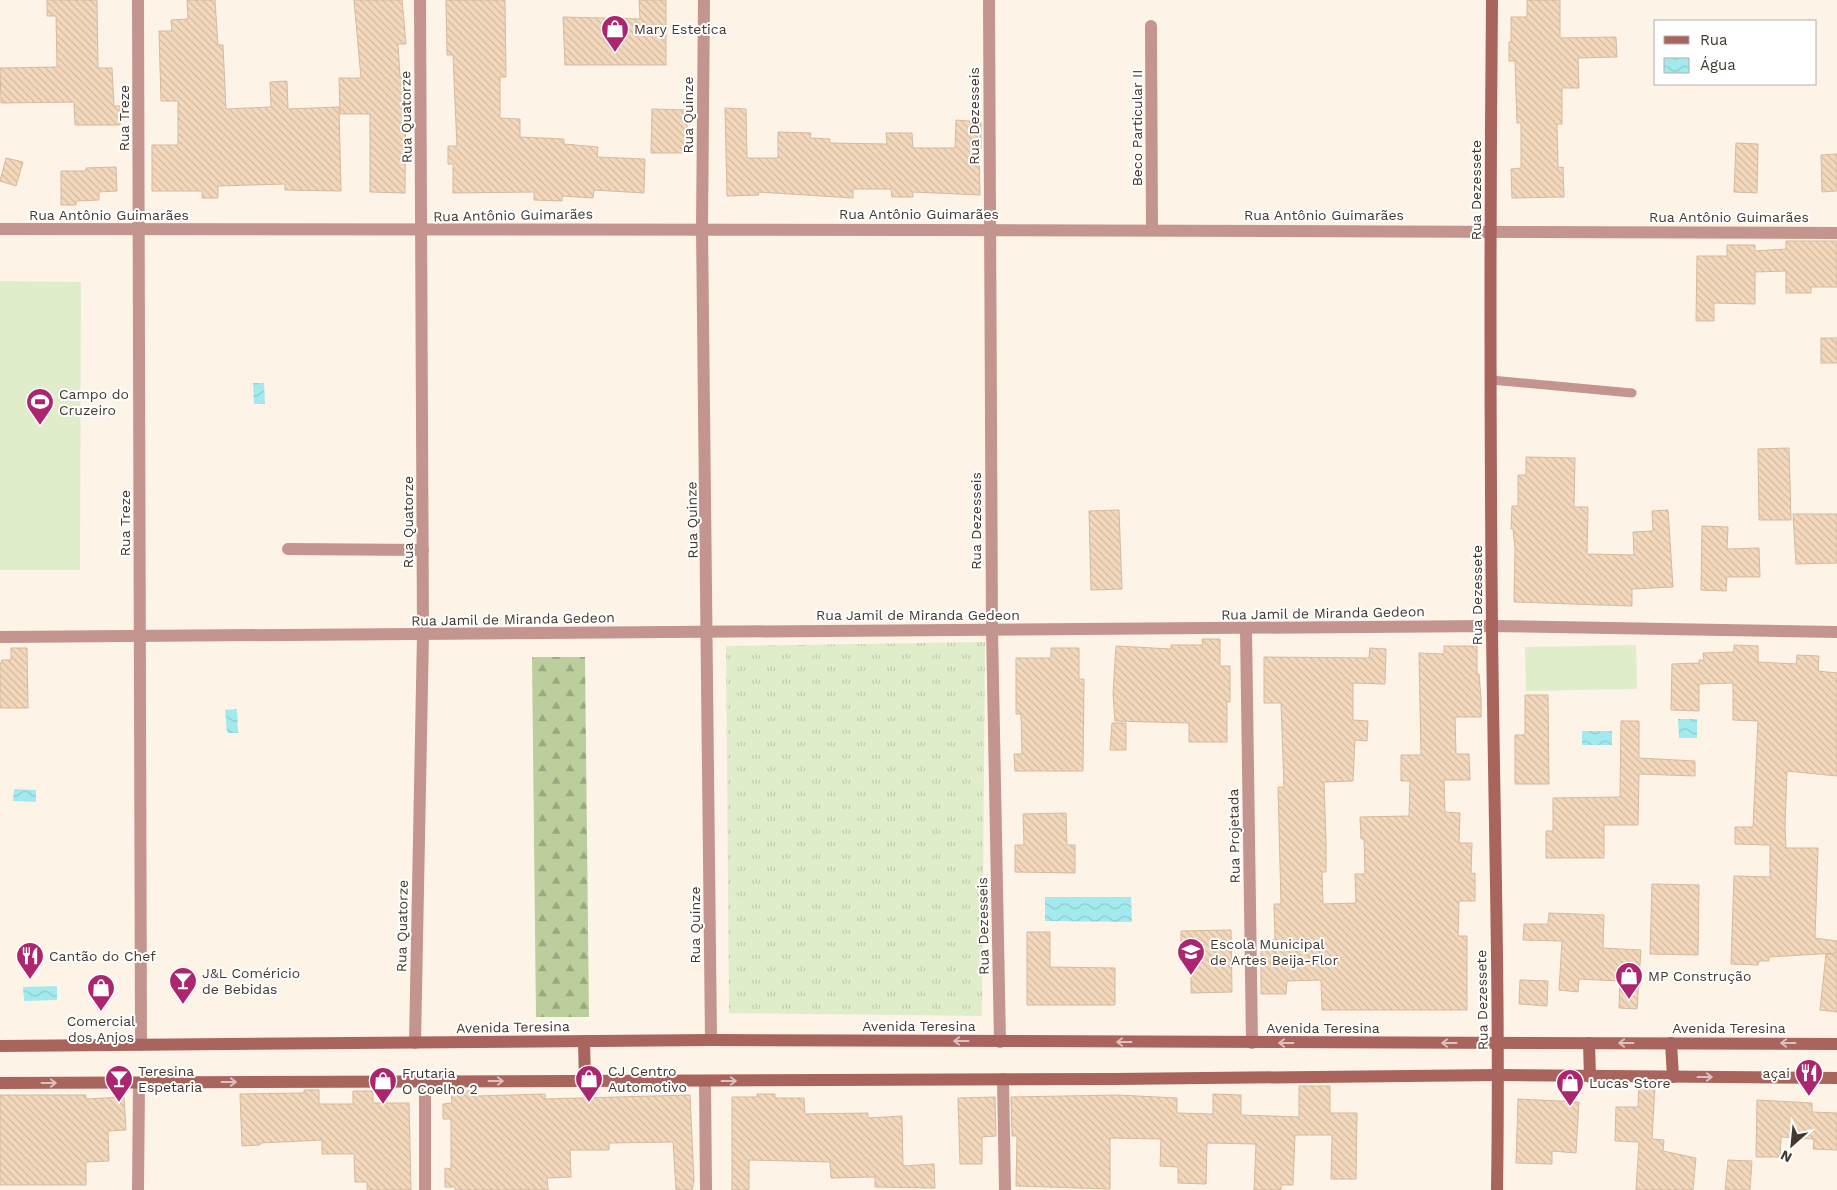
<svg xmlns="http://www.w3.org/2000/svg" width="1837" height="1190" viewBox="0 0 1837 1190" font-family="'Work Sans',sans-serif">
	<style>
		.grass { fill: url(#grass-tufts) }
		.forest { fill: url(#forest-firs) }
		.garden { fill: #e0edcb }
		.water { fill: url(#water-waves) }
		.building { fill: url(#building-back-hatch); stroke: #d5bb9e }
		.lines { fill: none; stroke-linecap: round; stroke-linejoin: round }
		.lane { stroke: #c4948e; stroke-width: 9 }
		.street { stroke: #c4948e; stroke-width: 12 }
		.secondary { stroke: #a8645d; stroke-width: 12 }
		.oneway { stroke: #dcc1be }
		.labels { text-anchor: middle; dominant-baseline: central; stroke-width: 4; stroke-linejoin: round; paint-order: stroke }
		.poi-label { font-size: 14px; fill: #43382d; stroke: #fff; text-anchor: start }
		.street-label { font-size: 14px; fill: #43382d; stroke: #fff }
	</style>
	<defs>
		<pattern id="grass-tufts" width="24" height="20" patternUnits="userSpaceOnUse" patternTransform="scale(1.25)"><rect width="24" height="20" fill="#e0edcb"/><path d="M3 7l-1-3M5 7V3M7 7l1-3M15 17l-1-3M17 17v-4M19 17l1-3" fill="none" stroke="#c1ccaf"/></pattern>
		<pattern id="forest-firs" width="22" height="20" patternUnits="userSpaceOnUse" patternTransform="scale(1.25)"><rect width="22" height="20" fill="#bcce9c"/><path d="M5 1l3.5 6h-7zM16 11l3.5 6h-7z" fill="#9aa880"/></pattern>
		<pattern id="water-waves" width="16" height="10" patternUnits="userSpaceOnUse" patternTransform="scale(1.25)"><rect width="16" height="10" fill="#a3eaef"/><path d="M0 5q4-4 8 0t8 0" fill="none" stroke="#8ec9cd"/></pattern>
		<pattern id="building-back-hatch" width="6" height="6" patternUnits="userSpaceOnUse" patternTransform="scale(1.25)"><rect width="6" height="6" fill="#f3d8bc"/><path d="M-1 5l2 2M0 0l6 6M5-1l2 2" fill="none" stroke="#d2baa2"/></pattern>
	</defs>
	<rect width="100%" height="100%" fill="#fef3e7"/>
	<polygon class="grass" points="985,642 982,1016 729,1013 726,646"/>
	<polygon class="forest" points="532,657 585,657 589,1017 536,1017"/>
	<g class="garden">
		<polygon points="0,281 81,282 80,570 0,570"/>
		<polygon points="1636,645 1637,689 1526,691 1525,647"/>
	</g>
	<g class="water">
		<polygon points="253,383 264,383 265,404 254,404"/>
		<polygon points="237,709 238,733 227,733 225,710"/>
		<polygon points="1678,719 1697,719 1697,738 1679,738"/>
		<rect x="1582" y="731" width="30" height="14"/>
		<polygon points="14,789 36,790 36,802 13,801"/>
		<polygon points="1045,897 1131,897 1132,922 1045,921"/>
		<polygon points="57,986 57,1000 24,1001 23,987"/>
	</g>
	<g class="building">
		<polygon points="47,0 97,0 98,68 112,68 114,106 120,106 120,125 75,125 74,102 1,103 0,68 57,67 56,16 47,16"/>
		<polygon points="187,0 215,0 218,45 223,45 226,109 271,107 270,82 287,81 288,109 339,107 341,191 285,190 285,184 218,186 218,198 202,198 202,191 152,191 152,145 178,145 178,101 161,101 159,31 172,31 171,20 188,19"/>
		<polygon points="354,0 402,0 406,44 398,44 400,77 406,77 405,193 370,192 370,114 340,114 339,78 361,78"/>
		<polygon points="446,0 505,0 506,77 500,77 500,118 520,119 520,137 564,139 564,144 598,147 597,157 645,159 644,193 594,190 593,198 562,196 562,201 534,200 534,192 453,193 453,164 448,164 448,146 457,146 455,102 453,55 447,55"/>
		<polygon points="639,0 666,0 666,65 565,65 563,17 640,19"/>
		<polygon points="1527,0 1560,0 1560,38 1616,37 1617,57 1578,58 1579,88 1562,88 1562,124 1557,124 1558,168 1563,167 1564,197 1512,198 1511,169 1521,168 1521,123 1517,123 1515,61 1509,61 1509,42 1511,42 1511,17 1527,17"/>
		<polygon points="725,108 746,109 747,158 778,158 778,132 811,133 810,138 830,139 830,143 887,144 886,133 912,133 913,148 955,148 956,120 981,122 981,149 979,148 980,195 913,192 913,197 892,197 891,189 853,189 853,198 758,192 759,195 727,196"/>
		<polygon points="652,109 687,110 687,153 651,153"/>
		<polygon points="1736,143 1758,144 1757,193 1734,192"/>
		<polygon points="1837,154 1837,191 1822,192 1821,155"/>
		<polygon points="6,158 23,162 16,186 0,181"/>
		<polygon points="116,167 117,191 99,192 99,200 76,201 76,205 61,205 61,171 86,171 86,168"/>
		<polygon points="1786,241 1837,241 1837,287 1811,287 1811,293 1786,293 1786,271 1755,272 1755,304 1714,303 1714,321 1696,321 1697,256 1727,256 1727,245 1755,245 1755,251 1786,249"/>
		<rect x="1821" y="338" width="16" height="25"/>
		<polygon points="1789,448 1791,520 1759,520 1758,449"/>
		<polygon points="1526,457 1575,458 1574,507 1588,507 1587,554 1634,555 1633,532 1653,531 1652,511 1668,510 1673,587 1632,589 1632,606 1514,602 1515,548 1513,529 1511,529 1512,506 1518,506 1518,475 1526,475"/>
		<polygon points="1119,510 1122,589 1091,590 1089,511"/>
		<polygon points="1793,514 1837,514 1837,563 1796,564"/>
		<polygon points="1702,526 1728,527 1727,549 1759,548 1760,577 1727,577 1726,591 1701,590"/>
		<polygon points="1202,639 1220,639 1220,666 1230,666 1230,702 1227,702 1227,742 1189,742 1189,723 1115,721 1113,694 1116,646 1171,649 1171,645 1203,645"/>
		<polygon points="1734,645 1758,646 1758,662 1796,664 1797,655 1819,656 1818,671 1837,673 1837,776 1787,771 1785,827 1786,848 1818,848 1815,938 1837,941 1837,953 1769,957 1769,961 1759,961 1758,965 1731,964 1734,876 1770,877 1770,845 1735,844 1735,827 1753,827 1758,721 1733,720 1733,683 1699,684 1699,711 1671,710 1672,664 1699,663 1699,660 1704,660 1703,653 1734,652"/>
		<polygon points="1444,646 1477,646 1477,674 1479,674 1481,697 1481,717 1455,717 1456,754 1469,754 1470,780 1444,780 1445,812 1460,813 1459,843 1472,843 1471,874 1475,873 1475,901 1459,901 1458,936 1467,936 1467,1010 1322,1010 1321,980 1287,981 1286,994 1261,994 1261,940 1275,940 1274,904 1281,904 1278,787 1284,787 1281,703 1264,703 1264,657 1369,658 1370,648 1386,649 1385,684 1353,683 1353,720 1368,721 1367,741 1355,740 1353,781 1324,782 1326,841 1326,872 1322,872 1323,904 1356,903 1355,874 1365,874 1364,839 1361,839 1360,817 1409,816 1410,781 1401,781 1401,755 1421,755 1419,653 1444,654"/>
		<polygon points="11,648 27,648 28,708 0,708 0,665 2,660 11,660"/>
		<polygon points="1051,648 1079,648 1079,679 1084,679 1083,771 1015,771 1014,754 1022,754 1021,714 1016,714 1016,658 1051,658"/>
		<polygon points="1525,695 1548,695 1549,784 1515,784 1515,735 1525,735"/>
		<polygon points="1621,721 1639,721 1639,758 1695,761 1695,776 1639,774 1638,825 1604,825 1604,858 1546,858 1546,831 1553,831 1553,798 1620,797"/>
		<polygon points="1112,723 1126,723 1126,750 1110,750"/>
		<polygon points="1066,813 1067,845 1075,845 1075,873 1015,872 1015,845 1024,845 1023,814"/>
		<polygon points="1652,884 1699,885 1698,955 1650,954"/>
		<polygon points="1549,913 1604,915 1603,948 1641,950 1637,1009 1619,1008 1620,981 1579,979 1578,992 1559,990 1562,941 1523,940 1524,924 1548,924"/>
		<polygon points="1231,930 1232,992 1191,993 1191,962 1181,962 1181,931"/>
		<polygon points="1027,932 1050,932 1050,967 1115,968 1115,1005 1027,1005"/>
		<polygon points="1826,954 1837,955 1837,1012 1820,1010"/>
		<polygon points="1520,980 1548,981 1547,1006 1519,1004"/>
		<polygon points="1639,1084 1655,1085 1652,1139 1664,1140 1663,1151 1696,1158 1693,1190 1636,1190 1639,1142 1615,1141 1616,1107 1638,1107"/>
		<polygon points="1299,1086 1330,1086 1330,1113 1357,1113 1356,1179 1331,1179 1332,1135 1295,1135 1293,1185 1281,1185 1281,1190 1254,1190 1256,1144 1207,1143 1206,1184 1178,1183 1178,1167 1160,1166 1161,1139 1110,1138 1110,1189 1016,1186 1017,1136 1012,1136 1011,1097 1117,1095 1177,1098 1177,1113 1213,1114 1213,1094 1241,1095 1241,1115 1299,1117"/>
		<polygon points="304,1090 319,1090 319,1104 353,1104 353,1091 373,1091 373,1103 409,1103 411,1190 367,1190 367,1182 355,1182 354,1154 322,1154 322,1140 260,1143 260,1145 242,1146 240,1094 304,1093"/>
		<polygon points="451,1091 477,1091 477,1096 545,1094 545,1099 690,1095 694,1181 692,1190 676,1190 673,1142 609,1143 609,1150 570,1150 571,1177 547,1178 548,1190 455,1190 455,1187 445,1187 445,1168 451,1169 451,1119 443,1119 443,1104 452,1103"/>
		<polygon points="757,1094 775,1094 775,1098 804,1098 805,1114 868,1113 868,1118 902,1116 903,1166 934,1164 935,1188 875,1187 875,1177 831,1178 830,1162 749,1160 749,1190 732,1190 732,1097 757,1097"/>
		<polygon points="0,1095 86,1095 86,1099 124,1097 126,1130 108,1131 109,1161 86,1162 86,1185 0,1185"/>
		<polygon points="995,1097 996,1136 982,1137 982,1164 960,1164 958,1098"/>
		<polygon points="1518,1099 1579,1102 1576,1153 1552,1151 1552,1164 1516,1163"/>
		<polygon points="1757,1100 1812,1103 1812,1112 1837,1113 1837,1150 1813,1149 1814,1139 1781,1137 1780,1157 1756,1157"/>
		<polygon points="1728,1160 1752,1161 1750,1190 1725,1190"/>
	</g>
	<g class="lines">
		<polyline class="lane" points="1491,380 1632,393"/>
		<g class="street">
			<polyline points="138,0 141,1045"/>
			<polyline points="704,0 702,228 711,1040"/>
			<polyline points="989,0 992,629 1000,1042"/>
			<polyline points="1151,26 1152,230"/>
			<path d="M0,229C612,231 1225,228 1837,233"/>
			<polyline points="288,549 423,550"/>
			<polyline points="1246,629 1252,1043"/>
			<polyline points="0,637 1492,626 1837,632"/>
			<polyline points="415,1043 423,634 420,0"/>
			<polyline points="1003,1079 1005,1190"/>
			<polyline points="705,1081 706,1190"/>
			<polyline points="138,1190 139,1083"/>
			<polyline points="425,1190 425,1082"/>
		</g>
		<g class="secondary">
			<path d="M1492,0C1490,209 1490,419 1492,628C1494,815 1500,1003 1497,1190"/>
			<polyline points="584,1041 585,1081"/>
			<polyline points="1589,1043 1590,1077"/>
			<polyline points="1671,1043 1673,1077"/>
			<polyline points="0,1046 711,1040 1837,1044"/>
			<polyline points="0,1083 1115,1079 1499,1075 1837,1078"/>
		</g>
	</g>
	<defs><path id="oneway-shaft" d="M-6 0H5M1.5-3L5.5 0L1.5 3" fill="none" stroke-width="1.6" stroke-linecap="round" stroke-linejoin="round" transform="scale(1.25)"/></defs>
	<g class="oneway">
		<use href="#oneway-shaft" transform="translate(961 1041) rotate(-180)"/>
		<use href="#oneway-shaft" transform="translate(1124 1042) rotate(-180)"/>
		<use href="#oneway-shaft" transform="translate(1286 1043) rotate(-180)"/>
		<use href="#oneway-shaft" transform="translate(1449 1043) rotate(-180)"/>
		<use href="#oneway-shaft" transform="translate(1626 1043) rotate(180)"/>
		<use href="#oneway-shaft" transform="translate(1788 1043) rotate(-180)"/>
		<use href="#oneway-shaft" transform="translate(1705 1077)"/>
		<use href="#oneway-shaft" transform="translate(496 1081)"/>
		<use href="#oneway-shaft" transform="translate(729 1081)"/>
		<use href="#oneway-shaft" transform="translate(229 1082)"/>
		<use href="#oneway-shaft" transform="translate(49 1083)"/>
	</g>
	<defs>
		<symbol id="shop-pin" viewBox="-11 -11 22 30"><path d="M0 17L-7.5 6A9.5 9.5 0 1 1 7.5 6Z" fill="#ab266e" stroke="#fff"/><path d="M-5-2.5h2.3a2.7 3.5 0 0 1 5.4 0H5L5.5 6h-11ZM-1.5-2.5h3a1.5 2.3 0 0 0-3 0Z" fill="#fff"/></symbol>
		<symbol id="stadium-pin" viewBox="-11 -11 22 30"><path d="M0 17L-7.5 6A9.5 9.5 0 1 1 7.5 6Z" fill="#ab266e" stroke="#fff"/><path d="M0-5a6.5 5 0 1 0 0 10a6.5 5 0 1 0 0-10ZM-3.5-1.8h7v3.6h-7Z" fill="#fff"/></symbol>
		<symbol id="school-pin" viewBox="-11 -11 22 30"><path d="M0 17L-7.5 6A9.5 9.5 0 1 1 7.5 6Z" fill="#ab266e" stroke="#fff"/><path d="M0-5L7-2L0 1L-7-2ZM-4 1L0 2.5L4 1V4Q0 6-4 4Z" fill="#fff"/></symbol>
		<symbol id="restaurant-pin" viewBox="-11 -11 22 30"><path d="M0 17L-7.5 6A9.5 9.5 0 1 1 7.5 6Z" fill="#ab266e" stroke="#fff"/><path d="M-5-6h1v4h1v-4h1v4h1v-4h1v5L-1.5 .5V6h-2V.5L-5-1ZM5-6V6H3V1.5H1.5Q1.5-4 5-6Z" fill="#fff"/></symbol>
		<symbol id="bar-pin" viewBox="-11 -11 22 30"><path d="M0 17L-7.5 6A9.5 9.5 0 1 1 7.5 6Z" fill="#ab266e" stroke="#fff"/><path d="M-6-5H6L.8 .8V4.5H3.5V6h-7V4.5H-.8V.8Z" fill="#fff"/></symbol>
	</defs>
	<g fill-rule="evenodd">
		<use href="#shop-pin" x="599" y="13" width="32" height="43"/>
		<use href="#stadium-pin" x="24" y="386" width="32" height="43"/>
		<use href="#school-pin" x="1175" y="936" width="32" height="43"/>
		<use href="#restaurant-pin" x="14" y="940" width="32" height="43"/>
		<use href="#shop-pin" x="1613" y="960" width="32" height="43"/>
		<use href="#bar-pin" x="167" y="965" width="32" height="43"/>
		<use href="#shop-pin" x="85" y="972" width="32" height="43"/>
		<use href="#restaurant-pin" x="1793" y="1057" width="32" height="43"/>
		<use href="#bar-pin" x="103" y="1063" width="32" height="43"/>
		<use href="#shop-pin" x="573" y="1063" width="32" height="43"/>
		<use href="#shop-pin" x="367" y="1065" width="32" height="43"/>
		<use href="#shop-pin" x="1554" y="1067" width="32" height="43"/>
	</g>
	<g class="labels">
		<g class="poi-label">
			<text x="634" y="29">Mary Estetica</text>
			<text x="59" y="394">Campo do<tspan x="59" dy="16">Cruzeiro</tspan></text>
			<text x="1210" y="944">Escola Municipal<tspan x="1210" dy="16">de Artes Beija-Flor</tspan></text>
			<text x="49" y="956">Cantão do Chef</text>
			<text x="202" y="973">J&amp;L Coméricio<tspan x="202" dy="16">de Bebidas</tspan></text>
			<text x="1648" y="976">MP Construção</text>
			<text x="101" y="1021" text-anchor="middle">Comercial<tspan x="101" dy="16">dos Anjos</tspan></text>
			<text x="138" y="1071">Teresina<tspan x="138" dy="16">Espetaria</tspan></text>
			<text x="608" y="1071">CJ Centro<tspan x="608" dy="16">Automotivo</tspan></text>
			<text x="402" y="1073">Frutaria<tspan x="402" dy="16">O Coelho 2</tspan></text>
			<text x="1790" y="1073" text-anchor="end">açai</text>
			<text x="1589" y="1083">Lucas Store</text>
		</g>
		<g class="street-label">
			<text transform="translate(688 115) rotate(-90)">Rua Quinze</text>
			<text transform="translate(974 116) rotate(-90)">Rua Dezesseis</text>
			<text transform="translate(406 117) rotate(-91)">Rua Quatorze</text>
			<text transform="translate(124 118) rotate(-90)">Rua Treze</text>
			<text transform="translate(1137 128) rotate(-90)">Beco Particular II</text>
			<text transform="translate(1476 190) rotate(-90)">Rua Dezessete</text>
			<text x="919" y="214">Rua Antônio Guimarães</text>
			<text x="109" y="215">Rua Antônio Guimarães</text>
			<text transform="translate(513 215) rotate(-1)">Rua Antônio Guimarães</text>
			<text x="1324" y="215">Rua Antônio Guimarães</text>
			<text x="1729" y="217">Rua Antônio Guimarães</text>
			<text transform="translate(692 520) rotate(-91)">Rua Quinze</text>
			<text transform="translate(976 521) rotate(-90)">Rua Dezesseis</text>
			<text transform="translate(408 522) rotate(-90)">Rua Quatorze</text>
			<text transform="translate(125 523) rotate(-90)">Rua Treze</text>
			<text transform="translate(1477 595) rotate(-90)">Rua Dezessete</text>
			<text transform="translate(1323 613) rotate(-1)">Rua Jamil de Miranda Gedeon</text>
			<text x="918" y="615">Rua Jamil de Miranda Gedeon</text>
			<text transform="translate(513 619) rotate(-1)">Rua Jamil de Miranda Gedeon</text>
			<text transform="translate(1234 836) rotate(-91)">Rua Projetada</text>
			<text transform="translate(695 925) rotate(-90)">Rua Quinze</text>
			<text transform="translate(402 926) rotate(-89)">Rua Quatorze</text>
			<text transform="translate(983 926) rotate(-91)">Rua Dezesseis</text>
			<text transform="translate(1482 1000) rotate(-91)">Rua Dezessete</text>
			<text x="919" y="1026">Avenida Teresina</text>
			<text transform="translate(513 1027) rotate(-1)">Avenida Teresina</text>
			<text x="1323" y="1028">Avenida Teresina</text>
			<text x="1729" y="1028">Avenida Teresina</text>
		</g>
	</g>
	<rect x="1654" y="20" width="162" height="65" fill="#ffffff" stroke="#b4afab"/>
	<rect x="1664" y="36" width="25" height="8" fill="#a8645d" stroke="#b4afab"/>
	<text x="1700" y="45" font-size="15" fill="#43382d">Rua</text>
	<rect x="1664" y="58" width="25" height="15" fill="url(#water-waves)" stroke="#b4afab"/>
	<text x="1700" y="70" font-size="15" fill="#43382d">Água</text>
	<g transform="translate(1792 1145) rotate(207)" stroke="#ffffff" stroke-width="4" paint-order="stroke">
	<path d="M0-4L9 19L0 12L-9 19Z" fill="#43382d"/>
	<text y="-8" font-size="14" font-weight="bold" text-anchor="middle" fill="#43382d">N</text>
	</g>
</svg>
